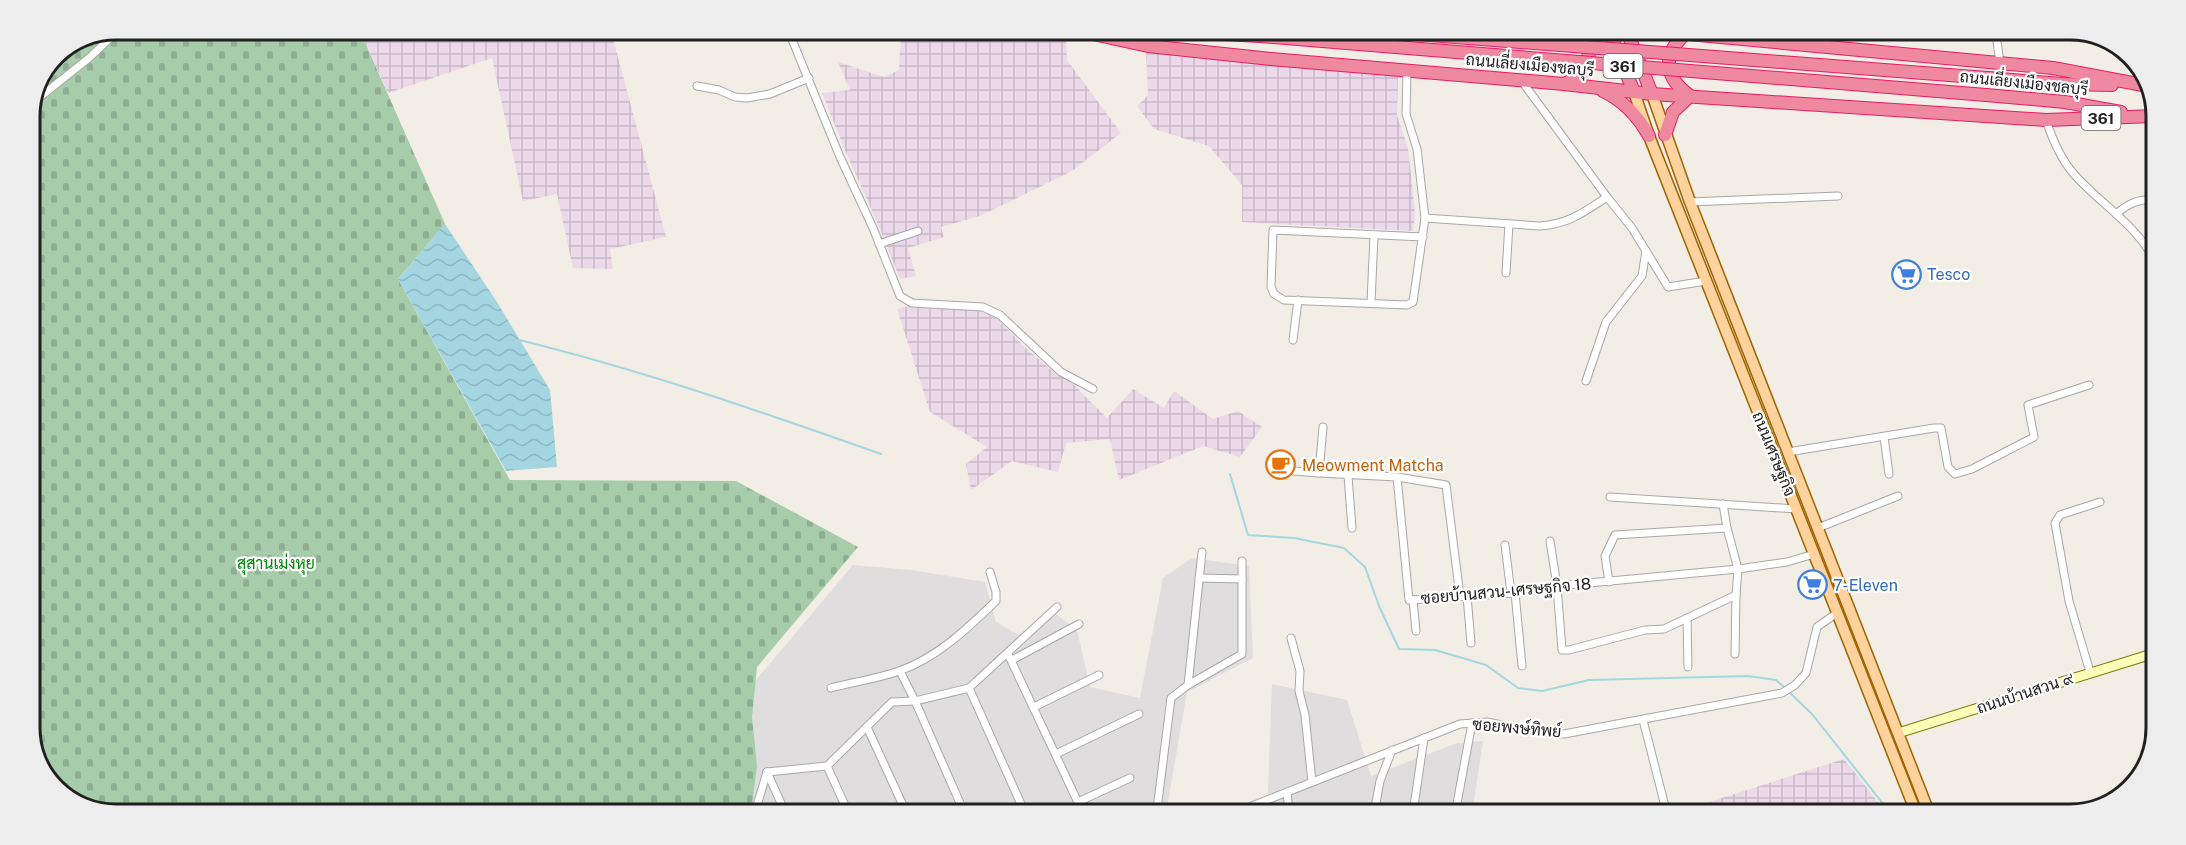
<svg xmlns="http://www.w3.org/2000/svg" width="2186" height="845" viewBox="0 0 2186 845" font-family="'Public Sans',Sarabun,sans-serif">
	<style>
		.residential { fill: #dfdddd }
		.industrial { fill: url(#industrial-grid) }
		.cemetery { fill: url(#cemetery-stones) }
		.water { fill: url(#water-waves) }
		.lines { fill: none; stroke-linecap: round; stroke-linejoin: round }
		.stream { stroke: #a4d6e2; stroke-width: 2 }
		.street-casing { stroke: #a7a7a7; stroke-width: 9 }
		.secondary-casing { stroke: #757f00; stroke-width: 11 }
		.primary-casing { stroke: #9d6400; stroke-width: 13 }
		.highway-casing { stroke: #e91a67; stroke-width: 14 }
		.street { stroke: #fff; stroke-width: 7 }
		.secondary { stroke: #fdfeb8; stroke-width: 9 }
		.primary { stroke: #ffd29e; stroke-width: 10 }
		.highway { stroke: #ee899f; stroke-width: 12 }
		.highway-bridge-casing { stroke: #e91a67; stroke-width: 14; stroke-linecap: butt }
		.highway-bridge { stroke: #ee899f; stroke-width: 12 }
		.labels { text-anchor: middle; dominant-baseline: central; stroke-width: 4.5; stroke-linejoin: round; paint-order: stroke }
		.shield { fill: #fff; stroke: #636363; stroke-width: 1.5 }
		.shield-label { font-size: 15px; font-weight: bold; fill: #202020 }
		.street-label { font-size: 16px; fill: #202020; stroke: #fff }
		.shop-label { font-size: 16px; fill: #366cbe; stroke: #fff; text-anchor: start }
		.food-label { font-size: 16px; fill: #c56008; stroke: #fff; text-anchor: start }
		.park-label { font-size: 16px; fill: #038a0a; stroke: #fff }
		.rim { fill: none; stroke: #202020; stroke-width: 3 }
	</style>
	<defs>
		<pattern id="industrial-grid" width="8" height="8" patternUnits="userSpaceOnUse" patternTransform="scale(1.5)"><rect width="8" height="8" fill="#ebd8e8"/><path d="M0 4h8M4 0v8" fill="none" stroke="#c9b9c7"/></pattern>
		<pattern id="cemetery-stones" width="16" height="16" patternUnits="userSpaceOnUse" patternTransform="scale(1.5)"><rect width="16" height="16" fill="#a6ccaa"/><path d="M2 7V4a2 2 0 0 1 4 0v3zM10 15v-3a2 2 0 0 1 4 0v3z" fill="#8faf92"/></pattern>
		<pattern id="water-waves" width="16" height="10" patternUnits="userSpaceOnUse" patternTransform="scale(1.5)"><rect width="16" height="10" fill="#a4d6e2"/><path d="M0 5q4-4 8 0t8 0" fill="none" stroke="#8db7c2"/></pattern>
	</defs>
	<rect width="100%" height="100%" fill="#f2eee6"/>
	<g class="residential">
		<polygon points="1192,558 1249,566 1253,658 1187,692 1166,813 747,812 750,730 755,681 853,565 911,570 985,582 996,622 1022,637 1052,611 1077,630 1090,687 1140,698 1163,578"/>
		<polygon points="1272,684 1347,700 1371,776 1457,743 1483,741 1472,814 1267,813"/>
	</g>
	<g class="industrial">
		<polygon points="360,31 611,31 666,237 610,249 613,269 573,268 557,194 523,201 492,58 388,93"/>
		<polygon points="901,32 1041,32 1066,37 1067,60 1121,133 1072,171 980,216 941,227 944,237 908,248 916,276 900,279 877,222 847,155 822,93 850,90 838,62 884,77 899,70"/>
		<polygon points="1146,49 1398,74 1397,115 1408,148 1415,212 1413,231 1242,222 1242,185 1209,146 1154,129 1137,106 1148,95"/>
		<polygon points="910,306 979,310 996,318 1028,350 1056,374 1071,382 1107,418 1133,389 1164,408 1174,391 1213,419 1238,411 1262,427 1240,457 1203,446 1119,480 1110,439 1066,443 1058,472 1012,461 971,490 966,464 987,447 930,412 897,309"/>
		<polygon points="1844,759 1888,815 1675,814 1675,813"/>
	</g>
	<polygon class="cemetery" points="117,30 360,31 445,224 398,279 510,480 736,481 858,547 757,667 752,717 757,766 751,812 89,810 48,781 30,734 30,112 56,55"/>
	<polygon class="water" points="445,224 497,302 550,390 557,467 506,471 398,279"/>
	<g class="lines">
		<g class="stream">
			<path d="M519,340C642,370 762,412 881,454"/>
			<polyline points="1230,474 1248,535 1294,538 1344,548 1365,567 1379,606 1399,649 1435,650 1486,665 1518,688 1542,691 1589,680 1748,676 1776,680 1785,688"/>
			<polyline points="1789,692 1812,714 1888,810 1898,815"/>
			<polyline points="2006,815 2009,807 2016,815"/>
		</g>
		<defs>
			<g id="street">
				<polyline points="789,32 840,157 873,228 900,296 912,303 983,307 1000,315 1061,372 1093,389"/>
				<polyline points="1996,34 2000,63"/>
				<polyline points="1407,71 1406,114 1417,149 1425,218 1413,302 1407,305 1284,300 1274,294 1271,287 1273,230 1423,237"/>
				<polyline points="1521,80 1607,197 1632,228 1668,287 1706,281"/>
				<polyline points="697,86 719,90 735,97 747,98 770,94 809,78"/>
				<polyline points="35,101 89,58 119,30"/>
				<path d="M2046,120C2052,138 2061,159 2073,173C2100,204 2136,224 2155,261"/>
				<polyline points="1690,202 1838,196"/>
				<path d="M2116,214C2129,203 2138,199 2155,200"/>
				<path d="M1425,218L1540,226C1569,224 1584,212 1607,197"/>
				<polyline points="879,244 918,231"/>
				<polyline points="1506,273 1509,224"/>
				<polyline points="1371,303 1374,235"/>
				<polyline points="1293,340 1298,300"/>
				<polyline points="1586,381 1606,322 1642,276 1646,251"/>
				<polyline points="1323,427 1319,473 1397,477 1409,600 1515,593 1557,586 1738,569 1787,562 1814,554"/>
				<polyline points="1884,437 1889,474"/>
				<polyline points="1788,452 1934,428 1941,428 1948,467 1955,474 1972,469 2034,437 2028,405 2089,385"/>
				<polyline points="1282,470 1319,473"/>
				<polyline points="1348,476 1352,528"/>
				<polyline points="1397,477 1446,485 1460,596"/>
				<polyline points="1610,497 1796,509"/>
				<polyline points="1723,504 1727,528"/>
				<polyline points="1818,528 1898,496"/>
				<polyline points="1550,541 1557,586 1562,650 1569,650 1645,630 1664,629 1736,595 1738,569 1727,528 1615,535 1605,556 1609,582"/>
				<polyline points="1505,545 1511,593"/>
				<polyline points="1199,578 1242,579"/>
				<polyline points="1515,593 1522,666"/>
				<polyline points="1467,596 1471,643"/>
				<polyline points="1413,600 1416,631"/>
				<polyline points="1687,618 1688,667"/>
				<polyline points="1291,638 1300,671 1299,691 1305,715 1312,782"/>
				<polyline points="1008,654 1083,813"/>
				<polyline points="1735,654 1736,595"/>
				<polyline points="1012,660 1079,624"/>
				<polyline points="900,671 915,701 964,812"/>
				<polyline points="2090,672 2069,601 2055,523 2060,515 2100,502"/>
				<polyline points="1188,685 1202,552"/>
				<path d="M831,688C853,682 877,679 899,671C937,658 968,628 996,601V592L990,572"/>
				<polyline points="969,688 1025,813"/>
				<polyline points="1034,707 1099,675"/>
				<polyline points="1643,720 1667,814"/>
				<polyline points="867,727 906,812"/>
				<polyline points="1056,754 1139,714"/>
				<polyline points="827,766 848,812"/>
				<polyline points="767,772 827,766 892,702 915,701 969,688 1057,607"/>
				<polyline points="767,772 785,812"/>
				<polyline points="1287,792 1289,813"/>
				<polyline points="1078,802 1130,778"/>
				<polyline points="755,812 767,772"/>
				<polyline points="1160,813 1157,809 1171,698 1188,685 1242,654 1242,561"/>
				<polyline points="1234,813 1460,724 1487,722 1531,731 1564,734 1782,693 1795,685 1806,673 1817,627 1837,613"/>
				<polyline points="1374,813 1380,781 1392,750"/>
				<polyline points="1413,813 1424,738"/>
				<polyline points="1455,814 1472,723"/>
			</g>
			<polyline id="secondary" points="1898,733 2152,654"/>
			<g id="primary">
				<polyline points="1634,92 1649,136 1917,815"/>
				<polyline points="1652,94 1690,202 1930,815"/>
			</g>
			<g id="highway">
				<polyline points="1084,32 1148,46 1271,59 1564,84 1652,94 2046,120 2155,116"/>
				<polyline points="1207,33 1260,36"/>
				<polyline points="1610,34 1634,92"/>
				<polyline points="1628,34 1652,94"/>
				<path d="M1685,34C1661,56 1665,78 1690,96"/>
				<polyline points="1688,34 2053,68 2143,85"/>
				<polyline points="1988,78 2062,84 2112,85"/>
				<path d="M1564,84C1589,74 1595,57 1582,33"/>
				<path d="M1603,91C1624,101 1638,116 1649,136"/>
				<polyline points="1986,95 2065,102 2121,112"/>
				<polyline points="1665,135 1673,112 1690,96"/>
			</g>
		</defs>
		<use href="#street" class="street-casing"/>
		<use href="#secondary" class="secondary-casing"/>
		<use href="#primary" class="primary-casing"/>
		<use href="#highway" class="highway-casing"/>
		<use href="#street" class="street"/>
		<use href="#secondary" class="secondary"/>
		<use href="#primary" class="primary"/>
		<use href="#highway" class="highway"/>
		<defs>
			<g id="highway-bridge">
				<polyline points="1404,33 1988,78"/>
				<polyline points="1260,36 1986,95"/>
			</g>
		</defs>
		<use href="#highway-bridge" class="highway-bridge-casing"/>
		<use href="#highway-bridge" class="highway-bridge"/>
	</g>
	<defs>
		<symbol id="supermarket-ring" viewBox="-11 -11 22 22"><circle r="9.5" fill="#fff" stroke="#3f7fe0" stroke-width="1.5"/><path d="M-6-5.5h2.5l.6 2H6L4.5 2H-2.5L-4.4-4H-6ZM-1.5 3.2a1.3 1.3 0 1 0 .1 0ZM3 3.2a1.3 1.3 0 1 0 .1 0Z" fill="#3f7fe0"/></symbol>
		<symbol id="cafe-ring" viewBox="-11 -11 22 22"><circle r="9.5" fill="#fff" stroke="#e8710a" stroke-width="1.5"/><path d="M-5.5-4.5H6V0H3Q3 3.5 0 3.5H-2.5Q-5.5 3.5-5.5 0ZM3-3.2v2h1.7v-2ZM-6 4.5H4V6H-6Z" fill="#e8710a"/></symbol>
	</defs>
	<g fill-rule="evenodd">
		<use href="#supermarket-ring" x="1890" y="258" width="33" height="33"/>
		<use href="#cafe-ring" x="1264" y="448" width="33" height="33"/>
		<use href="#supermarket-ring" x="1796" y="568" width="33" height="33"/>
	</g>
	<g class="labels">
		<g class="shield">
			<rect x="1603.5" y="54" width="39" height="24" rx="4.5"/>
			<rect x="2081.5" y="106" width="39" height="24" rx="4.5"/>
		</g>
		<g class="shield-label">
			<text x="1623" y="66">361</text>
			<text x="2101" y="118">361</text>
		</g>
		<g class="street-label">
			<text transform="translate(1530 65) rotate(5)">ถนนเลี่ยงเมืองชลบุรี</text>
			<text transform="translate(2024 83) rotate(6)">ถนนเลี่ยงเมืองชลบุรี</text>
			<text transform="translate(1774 454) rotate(68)">ถนนเศรษฐกิจ</text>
			<text transform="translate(1506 591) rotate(-5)">ซอยบ้านสวน-เศรษฐกิจ 18</text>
			<text transform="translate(2025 693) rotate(-18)">ถนนบ้านสวน ๙</text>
			<text transform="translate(1517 728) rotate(5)">ซอยพงษ์ทิพย์</text>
		</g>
		<g class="shop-label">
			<text x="1927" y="274">Tesco</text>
			<text x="1833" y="585">7-Eleven</text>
		</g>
		<g class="food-label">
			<text x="1302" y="465">Meowment Matcha</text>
		</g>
		<g class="park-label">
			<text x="276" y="563">สุสานเม่งหุย</text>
		</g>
	</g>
	<path d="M0 0H2186V845H0ZM116 40H2070A76 76 0 0 1 2146 116V728A76 76 0 0 1 2070 804H116A76 76 0 0 1 40 728V116A76 76 0 0 1 116 40Z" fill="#ededed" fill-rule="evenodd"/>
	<path class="rim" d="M116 40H2070A76 76 0 0 1 2146 116V728A76 76 0 0 1 2070 804H116A76 76 0 0 1 40 728V116A76 76 0 0 1 116 40Z"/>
</svg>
